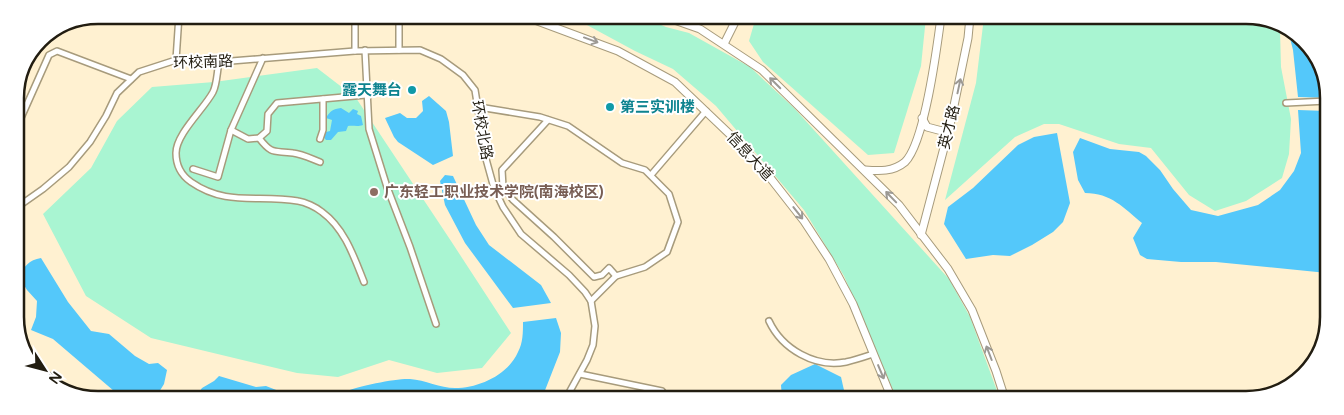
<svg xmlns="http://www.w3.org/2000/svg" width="1344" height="415" viewBox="0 0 1344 415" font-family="'Varela Round','Noto Sans SC',sans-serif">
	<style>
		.green { fill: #a9f5d2 }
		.water { fill: #54c8fa }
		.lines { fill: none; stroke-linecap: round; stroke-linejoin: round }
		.street-casing { stroke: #a79b7c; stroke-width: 8 }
		.secondary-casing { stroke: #a79b7c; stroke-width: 9 }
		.street { stroke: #fff; stroke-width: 5 }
		.secondary { stroke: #fff; stroke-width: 7 }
		.oneway { stroke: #9c9994 }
		.culture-dot { fill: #0f9aa8; stroke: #fff; stroke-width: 2 }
		.education-dot { fill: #8d6e63; stroke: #fff; stroke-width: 2 }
		.labels { text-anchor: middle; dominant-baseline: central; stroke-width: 4; stroke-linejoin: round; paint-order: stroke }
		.street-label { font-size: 15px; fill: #221d11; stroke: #fff }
		.culture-label { font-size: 15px; font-weight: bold; fill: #0d838f; stroke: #fff; text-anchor: end }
		.education-label { font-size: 15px; font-weight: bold; fill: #785e54; stroke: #fff; text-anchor: start }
		.rim { fill: none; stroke: #221d11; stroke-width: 2.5 }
	</style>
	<rect width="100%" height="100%" fill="#fff1d1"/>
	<g class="green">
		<polygon points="563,16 640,16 666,27 689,33 750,67 794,108 949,279 970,317 1000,399 897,399 844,276 804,210 716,106 673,69 635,51 574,18"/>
		<polygon points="756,17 926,17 921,66 894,153 868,155 763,62 749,41"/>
		<polygon points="984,17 1268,18 1277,23 1280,30 1281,67 1291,119 1289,154 1282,178 1246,201 1215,211 1189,195 1151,148 1119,144 1059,124 1044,124 1015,137 945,200 976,83"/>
		<polygon points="317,68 356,98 451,241 511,333 482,368 437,373 389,360 338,377 297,373 151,338 86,296 43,214 91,168 117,121 152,87 214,82"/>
	</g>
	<g class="water">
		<polygon points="1288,30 1308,43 1327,81 1327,98 1298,97 1293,50"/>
		<polygon points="429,96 446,111 449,122 453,156 433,165 398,142 394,137 385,118 400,113 407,118 416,118 423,111 422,101"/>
		<path d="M341,108L349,113L353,109L358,111L357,114L361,116L363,125C357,127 353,125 348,126L346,131L338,132L331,140H326L323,136L326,132L330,131L332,120L326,118C330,111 333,109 341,108Z"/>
		<path d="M1298,110L1327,111V273L1216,262H1181L1147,259L1140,255L1133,238L1142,223C1124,208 1111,193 1085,193L1078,180L1073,152L1080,138L1110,149L1139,152L1146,156L1160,170L1173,189L1191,210L1218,216L1258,205L1280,190L1294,171L1301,153Z"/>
		<polygon points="1057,133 1070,203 1063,222 1053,232 1032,245 1010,256 993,255 966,259 944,224 948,207 973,188 1018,145 1034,137"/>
		<polygon points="445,175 453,176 476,225 489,245 541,285 551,303 513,308 465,243 445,205 440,181"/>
		<path d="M41,258L68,302L91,331L109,334L135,356L149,364L158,363L167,370L164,384L156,397H121L53,339L31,330L36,317L37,301L27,290L19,277C24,266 29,260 41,258Z"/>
		<path d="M556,318L561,333L560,352L542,398H338C340,396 343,392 347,391C358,386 398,378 410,379C425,380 440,388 455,388C479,388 508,375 518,352C523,343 523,332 523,322Z"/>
		<polygon points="815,364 841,377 846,399 782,399 781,385 791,375"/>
		<polygon points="219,376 256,387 266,386 294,397 195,398 202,388 214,381"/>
	</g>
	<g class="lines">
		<defs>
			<g id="street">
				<polyline points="399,16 399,50"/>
				<polyline points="365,50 369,129 387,187 410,247 436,324"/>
				<polyline points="355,51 355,16"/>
				<polyline points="176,60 179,15"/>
				<path d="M219,62C217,72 217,84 213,92C204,109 176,134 176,153C176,166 181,175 191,182C227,207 259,194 298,201C305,202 316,207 322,212C345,229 354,257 364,282"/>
				<polyline points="1286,103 1327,101"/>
				<polyline points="479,107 540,117 568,126 622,163 645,170 669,194 678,222 667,252 645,267 616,276 591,301"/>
				<polyline points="548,120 502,170 503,187 513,200 554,237 594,277 602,275 609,268 616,276"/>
				<polyline points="16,129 49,55 57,51 131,79"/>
				<polyline points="231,130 248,139 259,138 267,131 268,114 277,103 366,95"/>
				<path d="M259,138C273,156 274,150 293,153C302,154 312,159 320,162"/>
				<polyline points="320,139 323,130 323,99"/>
				<polyline points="193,169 218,177 231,130 263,58"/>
				<polyline points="651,175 706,111"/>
				<polyline points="16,208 43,189 69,167 90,142 106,116 117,93 139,72 176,60 219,62 355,51 420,50 441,59 463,75 475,90 486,159 494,188 503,207 521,234 569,275 585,292 591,301 595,326 593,345 587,360 570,391 568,398"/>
				<path d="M769,321C782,349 815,368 846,362C855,360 864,357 873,354"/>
				<polyline points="580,374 662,391 668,399"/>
			</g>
			<g id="secondary">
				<polyline points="210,15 293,17 328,16"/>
				<polyline points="511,16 532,19 618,51 675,82 741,145 768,175 804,221 829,259 853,304 892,399"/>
				<polyline points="663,16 700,29 762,70 899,205 948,269 972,310 996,371 1005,399"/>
				<polyline points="724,44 738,16"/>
				<polyline points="922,118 927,127 942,131 950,125"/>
				<path d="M865,170C879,171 893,172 905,162C925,142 937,47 941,17"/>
				<polyline points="921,235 950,125 968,38 970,17"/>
			</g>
		</defs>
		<use href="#street" class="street-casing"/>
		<use href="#secondary" class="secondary-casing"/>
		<use href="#street" class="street"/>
		<use href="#secondary" class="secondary"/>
	</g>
	<defs><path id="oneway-shaft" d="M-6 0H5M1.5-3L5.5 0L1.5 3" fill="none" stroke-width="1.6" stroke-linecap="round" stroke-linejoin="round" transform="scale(1.25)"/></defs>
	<g class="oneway">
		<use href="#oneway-shaft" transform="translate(591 40) rotate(20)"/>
		<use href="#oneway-shaft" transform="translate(775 83) rotate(-135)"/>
		<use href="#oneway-shaft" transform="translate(959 86) rotate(-78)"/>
		<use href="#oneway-shaft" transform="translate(891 197) rotate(-134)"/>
		<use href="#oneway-shaft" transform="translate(798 213) rotate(52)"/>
		<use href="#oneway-shaft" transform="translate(989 353) rotate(-111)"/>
		<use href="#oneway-shaft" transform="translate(881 372) rotate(67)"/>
	</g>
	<g class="culture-dot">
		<circle cx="412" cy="90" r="5"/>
		<circle cx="610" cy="107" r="5"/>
	</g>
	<circle class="education-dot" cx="374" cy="192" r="5"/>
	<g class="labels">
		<g class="street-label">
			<text transform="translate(203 62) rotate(-2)">环校南路</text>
			<text transform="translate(949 127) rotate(-76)">英才路</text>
			<text transform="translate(482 130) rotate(80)">环校北路</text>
			<text transform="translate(750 156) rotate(47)">信息大道</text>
		</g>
		<g class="culture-label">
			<text x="402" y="90">露天舞台</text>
			<text x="620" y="107" text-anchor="start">第三实训楼</text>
		</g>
		<g class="education-label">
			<text x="384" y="192">广东轻工职业技术学院(南海校区)</text>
		</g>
	</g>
	<path d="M0 0H1344V415H0ZM98 24H1246A74 74 0 0 1 1320 98V317A74 74 0 0 1 1246 391H98A74 74 0 0 1 24 317V98A74 74 0 0 1 98 24Z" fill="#fff" fill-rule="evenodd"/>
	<path class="rim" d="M98 24H1246A74 74 0 0 1 1320 98V317A74 74 0 0 1 1246 391H98A74 74 0 0 1 24 317V98A74 74 0 0 1 98 24Z"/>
	<g transform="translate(45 370) rotate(126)" stroke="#ffffff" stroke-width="4" paint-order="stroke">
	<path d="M0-4L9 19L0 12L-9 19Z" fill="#221d11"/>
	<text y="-8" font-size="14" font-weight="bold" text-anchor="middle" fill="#221d11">N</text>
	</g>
</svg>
